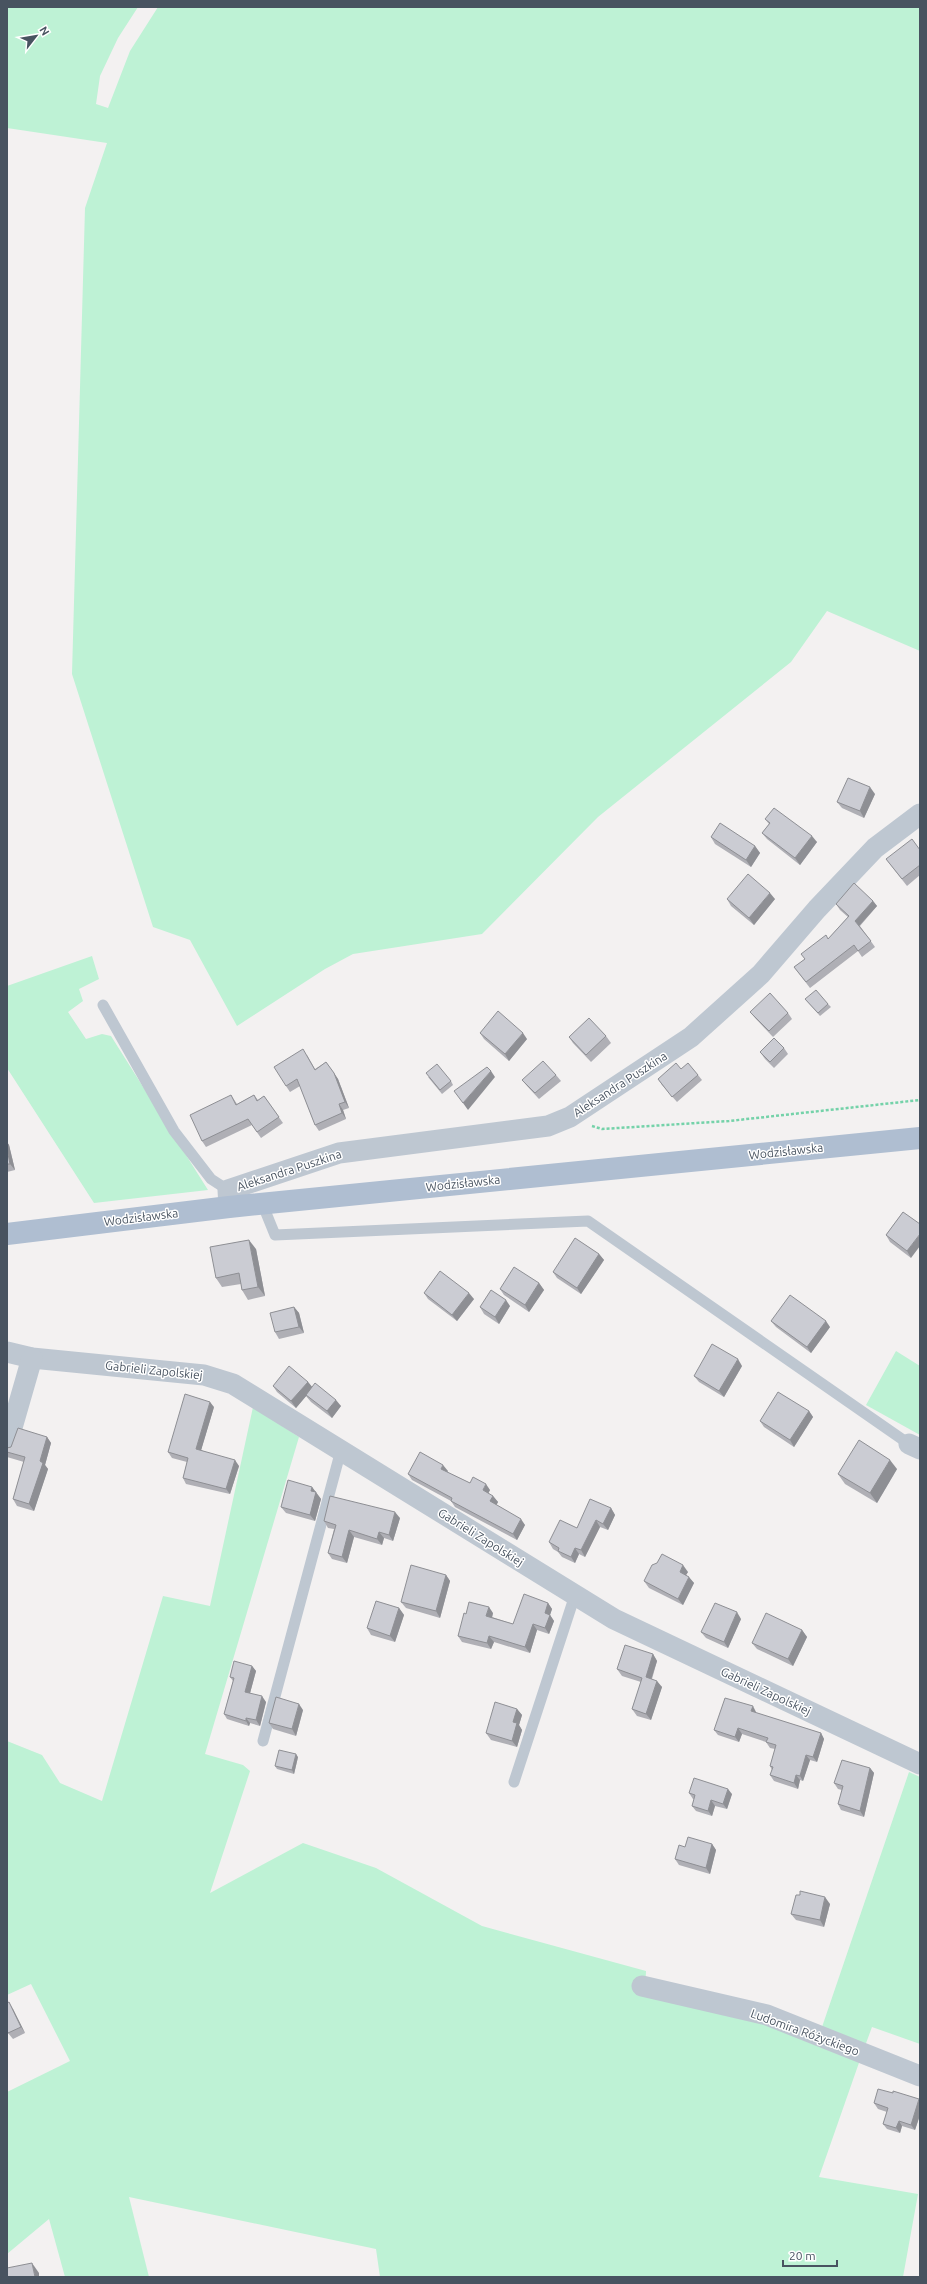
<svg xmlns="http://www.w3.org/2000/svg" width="927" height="2284" viewBox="0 0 927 2284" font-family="Ubuntu,sans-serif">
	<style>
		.green { fill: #bef2d5 }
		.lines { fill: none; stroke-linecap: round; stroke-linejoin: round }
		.path { stroke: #74d2a9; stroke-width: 2.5; stroke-dasharray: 3 2; stroke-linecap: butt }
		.lane { stroke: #bec7d1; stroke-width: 11 }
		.street { stroke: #bec7d1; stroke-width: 21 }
		.primary { stroke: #afbed1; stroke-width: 22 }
		.wall { fill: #afafb5 }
		.shaded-wall { fill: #8e8f94 }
		.building { fill: #cbccd3; stroke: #8e8f94 }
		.labels { text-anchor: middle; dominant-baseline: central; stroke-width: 3; stroke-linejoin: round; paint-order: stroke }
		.street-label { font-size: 12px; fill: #485360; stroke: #fff }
	</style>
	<rect width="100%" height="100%" fill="#f3f1f1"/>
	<g class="green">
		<polygon points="7,7 138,7 118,38 100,76 96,104 108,108 130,51 158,7 920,7 920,651 827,611 791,662 598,817 482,934 353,954 325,969 237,1026 190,940 153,927 72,674 85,208 107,143 7,128"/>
		<polygon points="92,956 99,979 79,989 83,1001 68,1012 86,1039 102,1034 111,1036 208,1190 94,1203 7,1068 7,986"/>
		<polygon points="896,1351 920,1366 920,1435 866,1405"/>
		<polygon points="253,1407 299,1437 205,1754 243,1765 250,1771 210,1893 303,1843 376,1868 482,1926 646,1971 645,1993 769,2021 861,2057 819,2177 918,2194 903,2277 380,2277 376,2249 129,2197 149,2277 65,2277 49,2219 7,2254 7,2092 70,2061 31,1984 7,1995 7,1741 42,1755 60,1783 102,1801 163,1596 210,1606"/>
		<polygon points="909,1772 920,1777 920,2044 872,2027 865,2046 822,2027"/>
	</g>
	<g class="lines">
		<polyline class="path" points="592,1126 602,1129 729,1121 920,1100"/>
		<g class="lane">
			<polyline points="103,1005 174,1131 211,1179 228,1190"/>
			<polyline points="262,1203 275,1235 588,1221 909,1444"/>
			<polyline points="263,1741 341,1450"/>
			<polyline points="514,1782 575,1595"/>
		</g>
		<g class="street">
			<polyline points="229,1207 228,1190 339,1153 548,1126 570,1117 691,1037 761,974 817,909 875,848 920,814"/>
			<polyline points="7,1352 32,1358 204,1375 233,1384 614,1619 920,1764"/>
			<polyline points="909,1444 920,1449"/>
			<polyline points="7,1445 32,1358"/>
			<polyline points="642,1986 767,2015 920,2076"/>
		</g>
		<polyline class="primary" points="7,1234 229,1207 920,1138"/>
	</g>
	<g class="wall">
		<polygon points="875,794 864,818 842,808 837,802"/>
		<polygon points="765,819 817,842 800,865 767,839 762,833 769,824"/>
		<polygon points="711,837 755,846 760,853 751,867 715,844"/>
		<polygon points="920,850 920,875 907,886 886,859"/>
		<polygon points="727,899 775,899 754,925 731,906"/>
		<polygon points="873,901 877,906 860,926 875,947 862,957 858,951 810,988 794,967 805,959 828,939 848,917 840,910 836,904"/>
		<polygon points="805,999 828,1004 831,1007 820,1016"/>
		<polygon points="750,1012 788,1013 792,1019 773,1037 755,1018"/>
		<polygon points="480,1033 527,1039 509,1061 484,1039"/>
		<polygon points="606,1036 611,1043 591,1062 573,1043 569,1037"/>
		<polygon points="784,1048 788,1054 774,1068 765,1059 760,1052"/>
		<polygon points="307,1055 315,1069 326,1062 338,1079 349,1108 343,1110 346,1119 319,1131 315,1125 300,1086 290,1092 286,1086"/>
		<polygon points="681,1069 698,1075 702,1080 677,1102 662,1085 658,1079"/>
		<polygon points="556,1075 561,1081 539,1099 527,1086 522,1080"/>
		<polygon points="428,1077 451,1081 453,1085 442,1094"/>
		<polygon points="231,1095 237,1104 254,1095 258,1100 264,1096 283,1123 261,1138 252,1125 206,1147 202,1141"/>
		<polygon points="7,1142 9,1145 15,1170 7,1172"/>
		<polygon points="903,1212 911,1258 890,1242 886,1235"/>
		<polygon points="256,1249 265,1296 248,1300 242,1290 241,1284 222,1287 216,1278"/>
		<polygon points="599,1254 604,1260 581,1294 557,1278 553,1272"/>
		<polygon points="539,1283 544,1290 529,1312 504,1295 500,1289"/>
		<polygon points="424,1293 474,1299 457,1321 428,1299"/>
		<polygon points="510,1306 499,1324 484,1314 480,1307"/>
		<polygon points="294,1307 299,1313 304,1333 279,1339 275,1332"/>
		<polygon points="771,1321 830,1327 811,1353 776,1327"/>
		<polygon points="742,1366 724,1397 699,1382 694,1376"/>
		<polygon points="308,1382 312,1387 341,1406 332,1418 311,1402 306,1396 296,1408 277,1392 273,1386"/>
		<polygon points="214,1407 201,1450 239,1466 230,1494 186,1484 183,1478 187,1462 172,1458 168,1452"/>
		<polygon points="809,1411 813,1417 794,1447 764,1427 760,1421"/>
		<polygon points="47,1437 51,1443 45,1465 48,1469 34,1511 17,1506 13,1499 24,1462 7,1457 7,1448"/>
		<polygon points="897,1469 877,1503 845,1484 838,1474"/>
		<polygon points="448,1471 447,1472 470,1483 490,1490 488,1493 493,1496 498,1502 496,1505 525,1525 517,1540 455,1507 451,1501 412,1480 408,1474"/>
		<polygon points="312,1487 321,1499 315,1521 286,1513 281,1507"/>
		<polygon points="611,1508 615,1515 608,1530 600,1527 585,1557 579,1554 575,1563 562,1557 558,1552 553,1549 549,1542 577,1528"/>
		<polygon points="400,1518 393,1541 384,1538 382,1545 354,1537 347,1563 332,1559 328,1553 334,1529 328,1528 324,1521"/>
		<polygon points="688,1572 686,1575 694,1583 683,1605 649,1588 644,1581"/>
		<polygon points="446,1575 450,1581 440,1618 406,1608 401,1602"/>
		<polygon points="548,1603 552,1609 550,1615 554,1621 549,1634 537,1630 530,1653 494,1642 491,1649 462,1642 458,1636 466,1614 493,1613 492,1617 513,1624"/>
		<polygon points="399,1608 404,1615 395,1642 371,1635 367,1628"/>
		<polygon points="741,1619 728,1648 706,1638 701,1632"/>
		<polygon points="802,1630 807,1637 793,1666 757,1649 752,1643"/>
		<polygon points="653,1654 657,1661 652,1679 662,1687 651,1720 637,1716 632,1709 641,1682 622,1676 617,1669"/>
		<polygon points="252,1666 256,1671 250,1693 266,1702 260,1726 250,1723 249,1726 227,1719 224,1714 233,1681 230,1677"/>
		<polygon points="517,1709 522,1715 519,1725 522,1730 517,1747 491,1740 486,1733"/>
		<polygon points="303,1710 296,1736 273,1729 269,1723"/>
		<polygon points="756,1712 756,1713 821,1733 824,1739 817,1762 810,1760 803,1781 800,1780 798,1789 774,1781 770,1775 772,1770 770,1766 775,1749 770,1748 766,1742 742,1734 739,1742 718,1735 714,1730"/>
		<polygon points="298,1757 294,1774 277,1769 275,1766"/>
		<polygon points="870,1768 874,1773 864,1817 841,1810 838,1804 842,1790 838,1789 834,1783"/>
		<polygon points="689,1793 732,1794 727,1809 715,1806 712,1816 696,1811 692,1806 694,1799 693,1799"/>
		<polygon points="712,1844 716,1850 710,1874 679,1865 675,1859 685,1847"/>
		<polygon points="800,1895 830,1904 824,1927 796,1920 791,1914"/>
		<polygon points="13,2009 25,2033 13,2039 8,2033"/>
		<polygon points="893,2093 920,2100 920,2115 915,2130 902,2126 900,2133 887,2129 883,2124 887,2112 878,2109 874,2103"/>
	</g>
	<g class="shaded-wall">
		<polygon points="870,787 875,794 864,818 860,811"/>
		<polygon points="812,836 817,842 800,865 795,858"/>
		<polygon points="755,846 760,853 751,867 746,860"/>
		<polygon points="770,893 775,899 754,925 749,918"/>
		<polygon points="873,901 877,906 859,926 855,921"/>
		<polygon points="523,1033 527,1039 509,1061 505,1054"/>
		<polygon points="491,1071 495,1077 468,1110 463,1103"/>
		<polygon points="334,1073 338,1079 349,1108 345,1102"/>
		<polygon points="339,1104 343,1110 346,1119 342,1113"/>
		<polygon points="7,1142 9,1145 15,1170 10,1164 7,1149"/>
		<polygon points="920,1234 920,1246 911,1258 907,1251"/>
		<polygon points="249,1240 256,1249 265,1296 258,1287"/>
		<polygon points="599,1254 604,1260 581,1294 577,1288"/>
		<polygon points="539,1283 544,1290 529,1312 525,1305"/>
		<polygon points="469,1293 474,1299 457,1321 452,1315"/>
		<polygon points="506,1300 510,1306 499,1324 495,1317"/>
		<polygon points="294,1307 299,1313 304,1333 299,1327"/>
		<polygon points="826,1321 830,1327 811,1353 807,1347"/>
		<polygon points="738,1359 742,1366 724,1397 719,1391"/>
		<polygon points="308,1382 313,1388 296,1408 291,1401"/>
		<polygon points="336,1400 341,1406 332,1418 327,1411"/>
		<polygon points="210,1402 214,1407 200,1454 196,1449"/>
		<polygon points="809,1411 813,1417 794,1447 790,1440"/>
		<polygon points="47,1437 51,1443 45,1465 48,1469 34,1511 29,1504 40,1461"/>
		<polygon points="235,1460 239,1466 230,1494 226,1489"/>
		<polygon points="890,1460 897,1469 877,1503 870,1493"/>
		<polygon points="443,1465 448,1471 445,1475 441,1469"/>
		<polygon points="486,1484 490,1490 487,1496 483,1490"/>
		<polygon points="312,1487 321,1499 315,1521 310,1515 311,1491"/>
		<polygon points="493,1496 498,1502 495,1508 490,1501"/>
		<polygon points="611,1508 615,1515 608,1530 603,1524"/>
		<polygon points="395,1512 400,1518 393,1541 389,1535"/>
		<polygon points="521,1519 525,1525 517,1540 513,1534"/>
		<polygon points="596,1520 600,1527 585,1557 581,1550"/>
		<polygon points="349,1530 354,1537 347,1563 342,1557"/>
		<polygon points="379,1532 384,1538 382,1545 377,1539"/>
		<polygon points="575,1548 579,1554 575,1563 571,1557"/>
		<polygon points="683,1565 688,1572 684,1578 680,1572"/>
		<polygon points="446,1575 450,1581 440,1618 436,1611"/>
		<polygon points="689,1577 694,1583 683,1605 678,1599"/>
		<polygon points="548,1603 552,1609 550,1615 554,1621 549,1634 545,1628 545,1613"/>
		<polygon points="489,1607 493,1613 491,1622 486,1616"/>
		<polygon points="399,1608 404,1615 395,1642 390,1636"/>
		<polygon points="737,1612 741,1619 728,1648 724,1642"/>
		<polygon points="533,1624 537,1630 530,1653 525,1647"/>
		<polygon points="802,1630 807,1637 793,1666 788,1659"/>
		<polygon points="489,1636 494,1642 491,1649 487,1643"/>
		<polygon points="653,1654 657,1661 650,1683 646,1677"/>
		<polygon points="252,1666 256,1671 249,1697 245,1692"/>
		<polygon points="657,1681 662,1687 651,1720 646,1714"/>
		<polygon points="262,1696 266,1702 260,1726 256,1720"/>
		<polygon points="299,1704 303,1710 296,1736 292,1729"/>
		<polygon points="753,1706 756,1712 755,1716 751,1711"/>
		<polygon points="517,1709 522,1715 519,1725 522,1730 517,1747 512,1741 513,1722"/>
		<polygon points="246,1718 250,1723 249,1726 246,1721"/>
		<polygon points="738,1728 742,1734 739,1742 735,1737"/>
		<polygon points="821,1733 824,1739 817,1762 813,1757"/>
		<polygon points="296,1754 298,1757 294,1774 292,1770"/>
		<polygon points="806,1755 810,1760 803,1781 800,1776"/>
		<polygon points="870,1768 874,1773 864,1817 860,1811"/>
		<polygon points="796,1775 800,1780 798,1789 794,1783"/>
		<polygon points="728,1789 732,1794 727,1809 723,1804"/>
		<polygon points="711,1800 715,1806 712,1816 708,1811"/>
		<polygon points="712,1844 716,1850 710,1874 706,1868"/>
		<polygon points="825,1897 830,1904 824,1927 820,1920"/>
		<polygon points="9,2002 13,2009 25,2033 21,2027"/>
		<polygon points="919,2099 920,2100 920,2115 915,2130 911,2125"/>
		<polygon points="899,2121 902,2126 900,2133 896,2128"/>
		<polygon points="32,2263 39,2273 39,2277 35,2277"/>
	</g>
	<g class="building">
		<polygon points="848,778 870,787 860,811 837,802"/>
		<polygon points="774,808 812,836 795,858 762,833 770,823 765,819"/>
		<polygon points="720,823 755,846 746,860 711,837"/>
		<polygon points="912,839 920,850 920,865 902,879 886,859"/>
		<polygon points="748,874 770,893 749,918 727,899"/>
		<polygon points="854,883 873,901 855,921 871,941 858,951 854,945 806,982 794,967 805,959 801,954 826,935 828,939 849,916 836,904"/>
		<polygon points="816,990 828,1004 818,1013 805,999"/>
		<polygon points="770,993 788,1013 769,1031 750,1012"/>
		<polygon points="498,1011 523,1033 505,1054 480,1033"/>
		<polygon points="589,1018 606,1036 586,1055 569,1037"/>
		<polygon points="774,1038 784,1048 770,1062 760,1052"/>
		<polygon points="303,1049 315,1070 326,1062 334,1073 345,1102 339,1104 342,1113 315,1125 297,1079 286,1086 274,1067"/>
		<polygon points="543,1061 556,1075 535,1093 522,1080"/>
		<polygon points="676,1063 681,1069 688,1063 698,1075 672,1097 658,1079"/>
		<polygon points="437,1064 451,1081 440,1090 426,1073"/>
		<polygon points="487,1067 491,1071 463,1103 454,1091"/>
		<polygon points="231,1095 236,1105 254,1095 257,1101 264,1096 279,1117 257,1132 248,1119 202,1141 190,1115"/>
		<polygon points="7,1149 10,1164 7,1164"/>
		<polygon points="903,1212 920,1224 920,1234 907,1251 886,1235"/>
		<polygon points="575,1238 599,1254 577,1288 553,1272"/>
		<polygon points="249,1240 258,1287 242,1290 239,1273 216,1278 210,1247"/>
		<polygon points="514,1267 539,1283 525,1305 500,1289"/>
		<polygon points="440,1271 469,1293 452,1315 424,1293"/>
		<polygon points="491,1290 506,1300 495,1317 480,1307"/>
		<polygon points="790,1295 826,1321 807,1347 771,1321"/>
		<polygon points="294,1307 299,1327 275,1332 270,1313"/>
		<polygon points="712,1344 738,1359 719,1391 694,1376"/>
		<polygon points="289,1366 308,1382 291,1401 273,1386"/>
		<polygon points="315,1383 336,1400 327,1411 306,1395"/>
		<polygon points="778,1392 809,1411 790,1440 760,1421"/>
		<polygon points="185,1394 210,1402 196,1449 235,1460 226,1489 183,1478 188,1458 168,1452"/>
		<polygon points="18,1428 47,1437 40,1461 43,1463 29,1504 13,1499 25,1457 7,1452 7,1448 11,1447"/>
		<polygon points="859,1440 890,1460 870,1493 838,1474"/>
		<polygon points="420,1452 443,1465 441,1469 470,1483 473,1477 486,1484 483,1490 493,1496 490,1501 521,1519 513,1534 451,1501 452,1498 408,1474"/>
		<polygon points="288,1480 312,1487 311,1491 316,1492 310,1515 281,1507"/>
		<polygon points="330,1496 395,1512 389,1535 379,1532 377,1539 349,1530 342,1557 328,1553 336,1525 324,1521"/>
		<polygon points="590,1499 611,1508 603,1524 596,1520 581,1550 575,1548 571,1557 558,1551 559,1548 549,1542 560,1520 577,1528"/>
		<polygon points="662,1554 683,1565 680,1572 689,1577 678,1599 644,1581 652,1565 657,1563"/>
		<polygon points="411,1565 446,1575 436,1611 401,1602"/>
		<polygon points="524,1594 548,1603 545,1613 550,1615 545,1628 533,1624 525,1647 489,1636 487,1643 458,1636 464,1613 466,1614 469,1602 489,1607 486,1616 513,1624"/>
		<polygon points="376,1601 399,1608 390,1636 367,1628"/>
		<polygon points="715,1603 737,1612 724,1642 701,1632"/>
		<polygon points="766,1613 802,1630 788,1659 752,1643"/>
		<polygon points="625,1645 653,1654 646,1677 657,1681 646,1714 632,1709 642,1678 617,1669"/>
		<polygon points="234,1661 252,1666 245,1692 262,1696 256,1720 246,1718 246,1721 224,1714 234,1678 230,1677"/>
		<polygon points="276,1697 299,1704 292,1729 269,1723"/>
		<polygon points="725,1698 753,1706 751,1711 821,1733 813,1757 806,1755 800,1776 796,1775 794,1783 770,1775 773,1767 770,1766 776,1745 766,1742 768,1738 738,1728 735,1737 714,1730"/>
		<polygon points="495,1702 517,1709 513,1722 517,1723 512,1741 486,1733"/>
		<polygon points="279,1750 296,1754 292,1770 275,1766"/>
		<polygon points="842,1760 870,1768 860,1811 838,1804 843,1786 834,1783"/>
		<polygon points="694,1778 728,1789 723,1804 711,1800 708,1811 692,1806 695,1795 689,1793"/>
		<polygon points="688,1837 712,1844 706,1868 675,1859 679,1845 685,1847"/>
		<polygon points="800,1891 825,1897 820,1920 791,1914 796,1895 800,1895"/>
		<polygon points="9,2002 21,2027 8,2033 7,2030 7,2003"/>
		<polygon points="878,2089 893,2093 893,2091 919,2099 911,2125 899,2121 896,2128 883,2124 888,2108 874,2103"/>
		<polygon points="32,2263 35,2277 7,2277 7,2268"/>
	</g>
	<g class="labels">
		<g class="street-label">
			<text transform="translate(620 1084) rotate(-33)">Aleksandra Puszkina</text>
			<text transform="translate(786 1151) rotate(-6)">Wodzisławska</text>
			<text transform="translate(289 1170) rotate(-18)">Aleksandra Puszkina</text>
			<text transform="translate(463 1183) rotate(-6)">Wodzisławska</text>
			<text transform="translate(141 1217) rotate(-7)">Wodzisławska</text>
			<text transform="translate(154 1370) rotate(6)">Gabrieli Zapolskiej</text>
			<text transform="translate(481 1537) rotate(32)">Gabrieli Zapolskiej</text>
			<text transform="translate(766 1691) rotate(25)">Gabrieli Zapolskiej</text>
			<text transform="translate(805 2032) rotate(20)">Ludomira Różyckiego</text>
		</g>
	</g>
	<rect width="927" height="2284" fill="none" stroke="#485360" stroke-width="16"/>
	<g transform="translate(36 36) rotate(59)" stroke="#ffffff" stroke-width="3" paint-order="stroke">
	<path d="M0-3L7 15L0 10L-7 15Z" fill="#485360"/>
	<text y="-6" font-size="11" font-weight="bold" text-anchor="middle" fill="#485360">N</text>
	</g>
	<path d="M783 2260v6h54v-6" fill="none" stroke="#485360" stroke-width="2"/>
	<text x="789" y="2260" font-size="12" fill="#485360" stroke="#ffffff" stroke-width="3" paint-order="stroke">20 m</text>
</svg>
